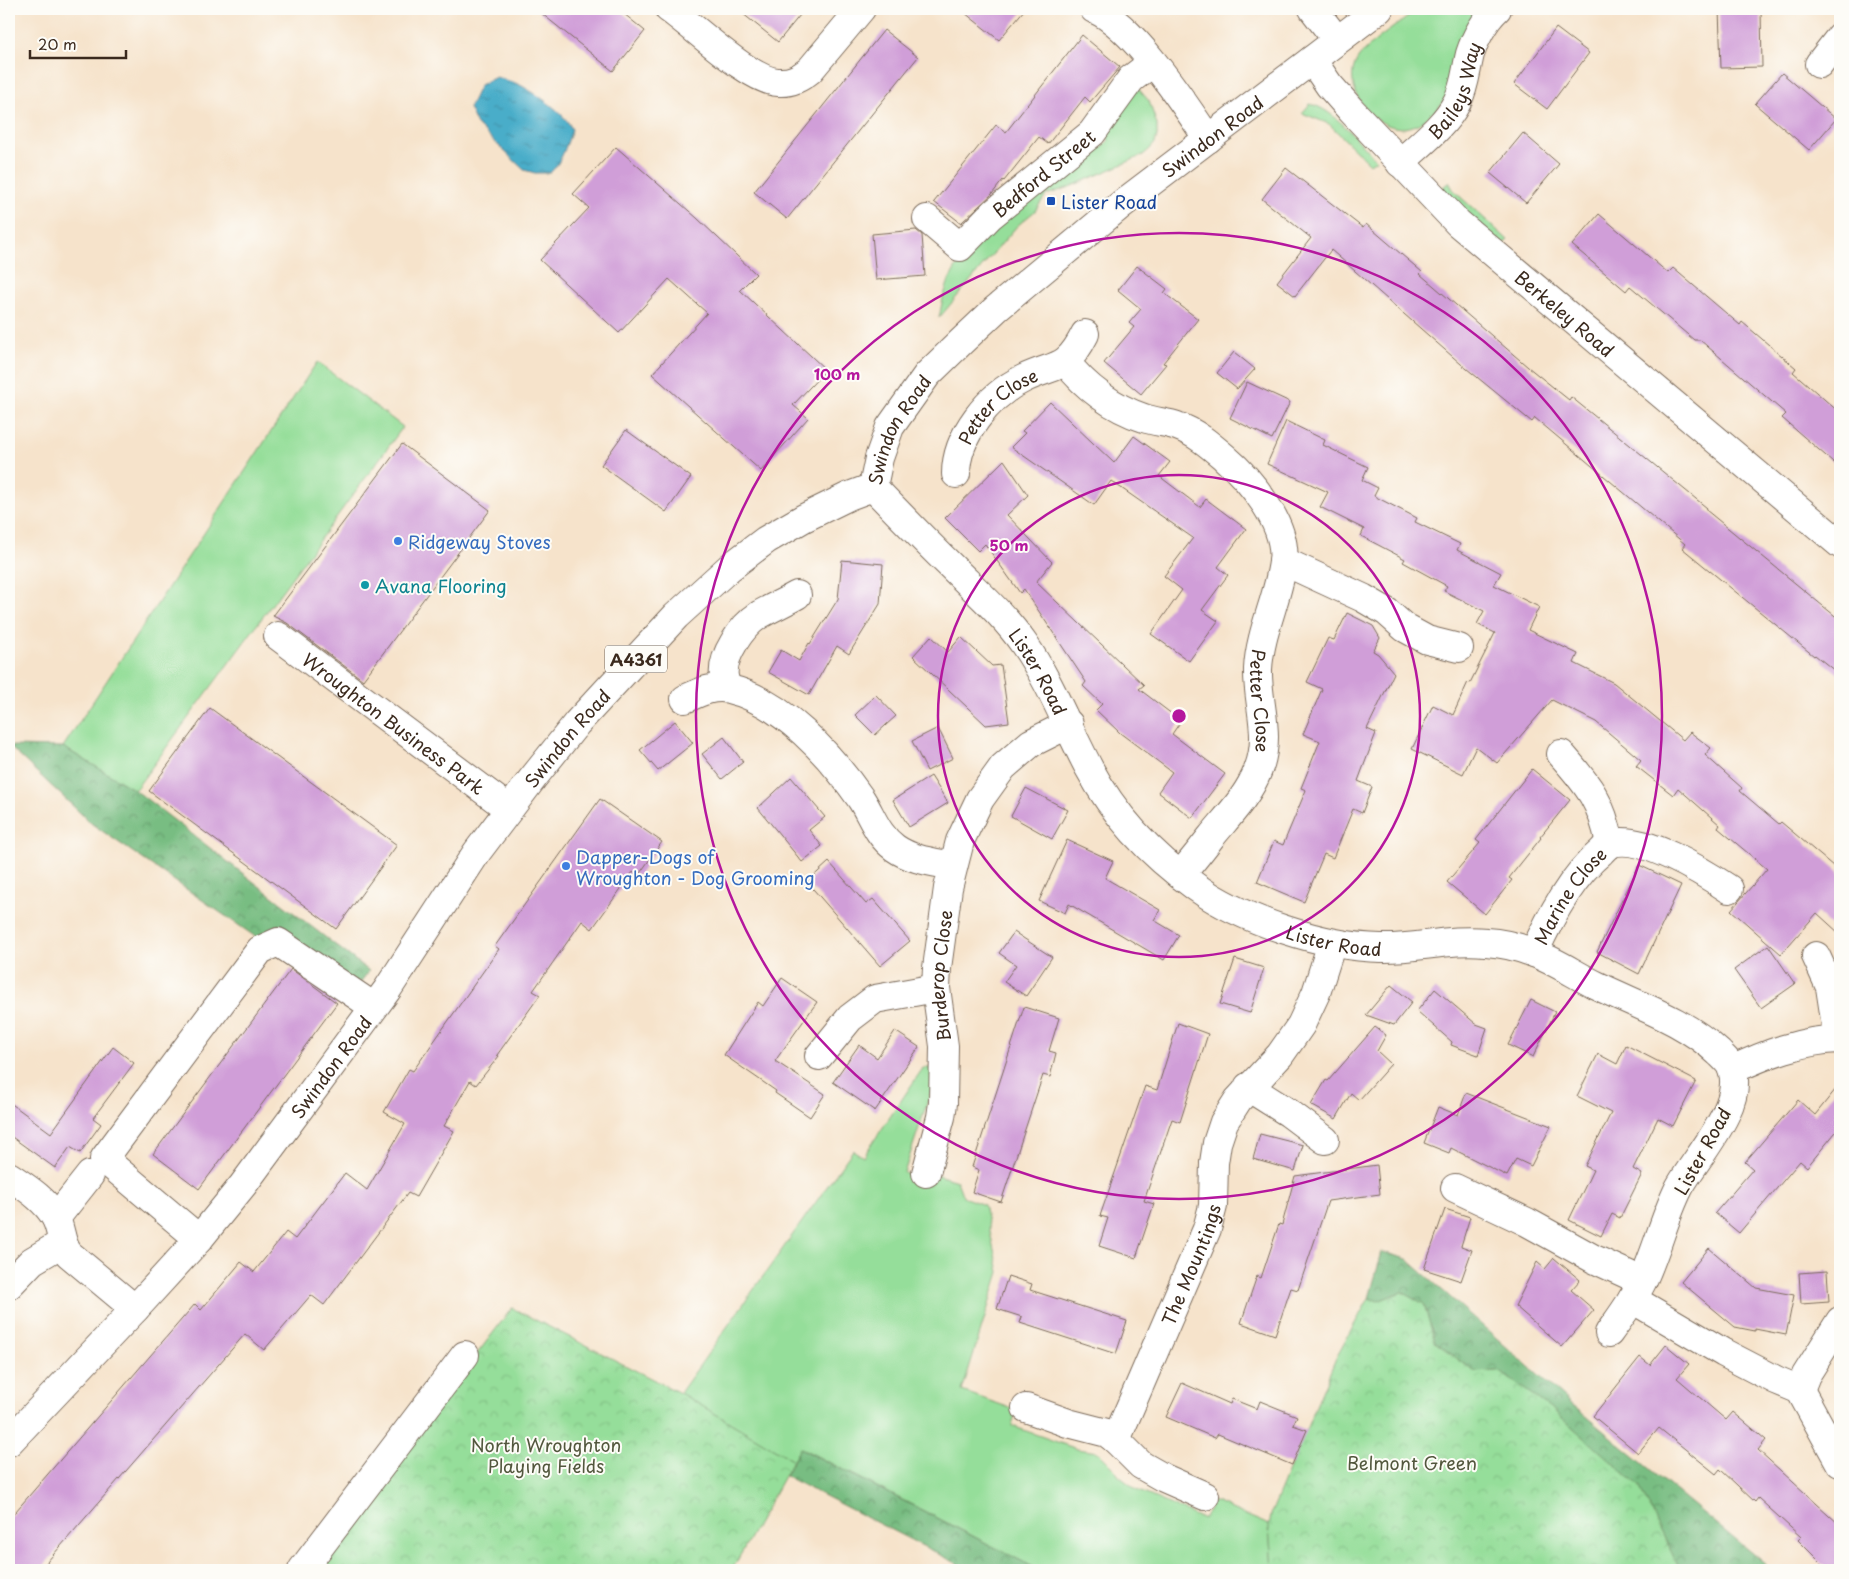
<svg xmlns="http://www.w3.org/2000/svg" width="1849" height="1579" viewBox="0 0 1849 1579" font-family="'Playpen Sans',sans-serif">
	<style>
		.grass { fill: #95de9a; stroke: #68845c }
		.forest { fill: url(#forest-crowns); stroke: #5a7450 }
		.park { fill: url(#park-crowns); stroke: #68845c }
		.water { fill: url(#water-ripples); stroke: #426c74 }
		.building { fill: #d09ed8 }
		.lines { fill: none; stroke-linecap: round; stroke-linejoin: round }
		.minor-casing { stroke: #7c6b5b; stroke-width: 30 }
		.major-casing { stroke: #7c6b5b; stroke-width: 30 }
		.minor { stroke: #fff; stroke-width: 28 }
		.major { stroke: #fff; stroke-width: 28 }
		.ring { fill: none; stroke: #b5179e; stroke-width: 2.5 }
		.transit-dot { fill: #1a4fb4; stroke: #fdfcf7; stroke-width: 2 }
		.shop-dot { fill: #3f7fe0; stroke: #fdfcf7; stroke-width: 2 }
		.culture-dot { fill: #0f9aa8; stroke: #fdfcf7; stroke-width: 2 }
		.labels { text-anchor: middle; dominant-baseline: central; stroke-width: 4; stroke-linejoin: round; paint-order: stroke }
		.shield { fill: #fdfcf7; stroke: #75695f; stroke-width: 1 }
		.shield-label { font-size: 16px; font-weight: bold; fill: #3b2a1e }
		.street-label { font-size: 18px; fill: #3b2a1e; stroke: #fdfcf7 }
		.transit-label { font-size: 18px; fill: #164399; stroke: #fdfcf7; text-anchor: start }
		.shop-label { font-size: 18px; fill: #366cbe; stroke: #fdfcf7; text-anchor: start }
		.culture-label { font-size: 18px; fill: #0d838f; stroke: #fdfcf7; text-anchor: start }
		.park-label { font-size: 18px; fill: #52573d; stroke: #fdfcf7 }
		.centre { fill: #b5179e; stroke: #fdfcf7; stroke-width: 2.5 }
		.ring-label { font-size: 15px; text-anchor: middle; font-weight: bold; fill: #b5179e; stroke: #fdfcf7; stroke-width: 4; stroke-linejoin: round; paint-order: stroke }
	</style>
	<defs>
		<pattern id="forest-crowns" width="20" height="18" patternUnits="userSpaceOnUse" patternTransform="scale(1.25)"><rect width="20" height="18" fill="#78bd82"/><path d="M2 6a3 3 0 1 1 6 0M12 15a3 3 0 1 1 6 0" fill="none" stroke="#649a6a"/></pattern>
		<pattern id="park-crowns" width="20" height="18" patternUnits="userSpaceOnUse" patternTransform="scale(1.25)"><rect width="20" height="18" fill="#95de9a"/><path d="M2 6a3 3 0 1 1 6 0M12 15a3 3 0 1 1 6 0" fill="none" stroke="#81bf84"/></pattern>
		<pattern id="water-ripples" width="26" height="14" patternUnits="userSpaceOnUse" patternTransform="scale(1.25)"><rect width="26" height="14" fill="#4aadc9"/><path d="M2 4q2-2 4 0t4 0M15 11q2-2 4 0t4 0" fill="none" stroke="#3f8da3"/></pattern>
	</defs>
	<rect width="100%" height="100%" fill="#fdfcf7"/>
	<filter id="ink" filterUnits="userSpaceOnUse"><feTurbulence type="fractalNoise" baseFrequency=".02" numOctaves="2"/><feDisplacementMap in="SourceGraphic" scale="10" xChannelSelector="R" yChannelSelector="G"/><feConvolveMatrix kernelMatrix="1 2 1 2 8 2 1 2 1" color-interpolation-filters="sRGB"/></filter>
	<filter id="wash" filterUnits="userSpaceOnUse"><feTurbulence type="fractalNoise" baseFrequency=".0096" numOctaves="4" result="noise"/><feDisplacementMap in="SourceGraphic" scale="20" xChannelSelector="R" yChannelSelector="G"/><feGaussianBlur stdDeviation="1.12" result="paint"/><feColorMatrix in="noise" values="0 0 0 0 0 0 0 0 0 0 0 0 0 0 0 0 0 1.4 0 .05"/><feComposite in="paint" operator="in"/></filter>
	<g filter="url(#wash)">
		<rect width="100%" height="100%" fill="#f6e3cb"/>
		<g class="grass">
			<path d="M1419,9H1483C1466,25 1456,46 1451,69C1450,76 1451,85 1449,92C1444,103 1434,113 1424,120C1388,149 1334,91 1359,57C1372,40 1402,22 1419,9Z"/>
			<polygon points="1135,85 1149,101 1157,125 1157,135 1155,143 1150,149 1143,155 1130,161 1067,188 1046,195 1035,211 1017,226 992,255 939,318 943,298 949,280 964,253 1095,142 1100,149 1109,140 1105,134"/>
			<path d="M1310,104C1334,109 1359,142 1376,160L1370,164L1329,124L1302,113Z"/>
			<polygon points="1449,182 1454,191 1508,240 1501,246 1449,199 1442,188"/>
			<polygon points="317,362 403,427 135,790 63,747"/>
			<polygon points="923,1068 933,1068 934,1082 904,1173 929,1181 931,1173 957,1181 963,1197 984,1205 999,1272 962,1391 1016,1410 1012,1426 1077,1449 1098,1452 1111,1465 1119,1476 1137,1490 1203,1519 1213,1501 1269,1525 1272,1570 1039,1570 801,1448 793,1460 680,1393 853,1150 863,1157"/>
		</g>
		<g class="forest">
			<polygon points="9,746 63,747 135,790 369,971 347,1000 92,824"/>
			<polygon points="1382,1252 1407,1259 1572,1405 1772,1570 1680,1570 1639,1486 1553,1410 1499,1371 1475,1372 1435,1342 1424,1304 1402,1292 1378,1301 1369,1298"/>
			<polygon points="800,1448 1039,1570 970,1570 785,1476"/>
		</g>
		<g class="park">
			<polygon points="1402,1292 1424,1304 1435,1342 1475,1372 1499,1371 1553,1410 1639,1486 1680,1570 1272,1570 1269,1525 1272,1511 1336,1358 1369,1298 1378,1301"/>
			<polygon points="512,1308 680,1393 793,1460 732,1570 312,1570"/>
		</g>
		<path class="water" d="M496,77C505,80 515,82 522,86C538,95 566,113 572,130C566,145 562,162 550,173H535L524,170L477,125L469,108L480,85Z"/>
		<g id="blocks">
			<g class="building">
				<polygon points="536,9 618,9 645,31 613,71"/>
				<polygon points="737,9 805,9 778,42"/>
				<polygon points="960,9 1025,9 999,40"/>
				<polygon points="1719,9 1761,9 1762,67 1721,68"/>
				<polygon points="1556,28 1589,53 1547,109 1514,84"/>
				<polygon points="884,30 918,57 787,219 754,192"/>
				<polygon points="1082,35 1120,67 1090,102 1085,97 1048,144 1039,137 1004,181 1003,180 992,194 961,223 934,202 996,125 1006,132"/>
				<polygon points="1782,73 1836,119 1809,150 1755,104"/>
				<polygon points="1523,133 1559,164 1526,203 1490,173"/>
				<polygon points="616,147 697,218 756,274 740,290 826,370 793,405 808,418 761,471 652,374 707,313 669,279 619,333 540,260 589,208 573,194"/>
				<polygon points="1286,168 1363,228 1366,224 1422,272 1420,274 1528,367 1569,400 1571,397 1641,454 1707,508 1706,510 1840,620 1840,675 1815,655 1814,656 1682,548 1685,544 1535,418 1532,422 1461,364 1331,250 1295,296 1277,282 1311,238 1262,199"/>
				<polygon points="1599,214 1668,273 1673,268 1740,325 1742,322 1796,368 1793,372 1840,413 1840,468 1782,418 1786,414 1700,340 1694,340 1630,286 1626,291 1572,245"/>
				<polygon points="916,230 922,235 925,276 876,280 872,234"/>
				<polygon points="1137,266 1167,289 1164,293 1198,319 1163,363 1166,364 1141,394 1104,363 1134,327 1129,323 1141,309 1118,290"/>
				<polygon points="1234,352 1255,369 1237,389 1217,373"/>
				<polygon points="1247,382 1290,402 1272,439 1230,418"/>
				<polygon points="1050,402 1114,463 1134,436 1170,462 1159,476 1200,507 1206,499 1246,529 1218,567 1228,575 1202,610 1218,621 1189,661 1151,634 1182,590 1164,576 1193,538 1111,481 1094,505 1011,447 1025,433 1022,431"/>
				<polygon points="1286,421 1325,440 1323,445 1368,467 1362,480 1378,488 1374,496 1417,518 1415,522 1460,544 1457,550 1501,573 1494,585 1539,607 1528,630 1578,654 1574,663 1614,683 1683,740 1690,732 1711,748 1705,755 1742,788 1740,791 1779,824 1781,822 1840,872 1840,934 1817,913 1781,954 1731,910 1767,869 1718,828 1720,825 1678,788 1673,795 1636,766 1641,760 1596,722 1552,700 1497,763 1476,747 1463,774 1412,749 1433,705 1453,715 1468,682 1470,683 1495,633 1477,624 1484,611 1444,591 1447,586 1403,562 1405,559 1361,536 1364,529 1320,507 1328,492 1267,464"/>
				<polygon points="626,430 691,477 666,512 601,465"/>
				<polygon points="402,444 490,510 363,680 287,623 273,616"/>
				<polygon points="1004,460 1028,495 1007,515 1052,562 1036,582 1144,685 1139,689 1181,721 1172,734 1225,774 1192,818 1158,792 1172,772 1120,733 1096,710 1102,704 1083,686 1086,682 1024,589 1020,593 985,544 978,551 945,518"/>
				<polygon points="842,560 883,564 880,604 849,654 837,646 809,695 768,672 781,650 799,661 809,643 810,644 838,599"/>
				<polygon points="1347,613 1373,626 1380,638 1373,651 1378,654 1394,673 1367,729 1376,733 1358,781 1372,787 1362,813 1353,809 1333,858 1324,854 1304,902 1257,882 1274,841 1283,845 1306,790 1301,788 1320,741 1303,734 1322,689 1307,682 1328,638 1334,640"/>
				<polygon points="931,636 948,652 961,637 992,666 1001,665 1009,722 986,725 913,656"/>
				<polygon points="876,695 896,716 875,735 855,715"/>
				<polygon points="210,708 397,845 336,929 149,791"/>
				<polygon points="675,721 693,743 658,771 640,750"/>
				<polygon points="938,728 953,758 927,771 912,741"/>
				<polygon points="724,737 743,762 722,779 702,754"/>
				<polygon points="1532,769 1570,800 1540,837 1541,838 1509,878 1512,880 1485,914 1447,882 1480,843 1476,840"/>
				<polygon points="931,776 948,803 909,827 893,800"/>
				<polygon points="791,777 825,817 809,830 822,846 802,862 758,808"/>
				<polygon points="1026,788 1068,810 1052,839 1011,816"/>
				<polygon points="600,799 662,842 638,876 633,872 592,929 582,921 533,991 540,995 497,1055 499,1056 476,1085 470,1081 444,1126 454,1131 416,1197 408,1193 324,1305 311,1295 264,1350 245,1334 40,1570 9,1570 9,1519 195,1304 201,1310 241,1262 254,1272 286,1232 295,1239 345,1173 367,1190 405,1124 384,1112 409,1069 413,1071 437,1037 499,949 495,946"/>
				<polygon points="1067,840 1113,861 1105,878 1160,910 1154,920 1179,935 1164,960 1069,904 1065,913 1039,901"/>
				<polygon points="829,862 866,904 873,899 910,941 880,966 807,882"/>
				<polygon points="1639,865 1681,885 1639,974 1597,952"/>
				<polygon points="1014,932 1052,957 1026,996 1004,982 1016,965 999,953"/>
				<polygon points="1768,945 1795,984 1761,1008 1734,970"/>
				<polygon points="1235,959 1264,968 1250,1013 1220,1004"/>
				<polygon points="291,969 337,1003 199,1189 153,1154"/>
				<polygon points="782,978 817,1002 775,1061 825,1094 810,1117 775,1093 776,1091 724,1055 758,1002 763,1006"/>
				<polygon points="1391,985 1412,1002 1394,1025 1366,1015"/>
				<polygon points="1435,989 1476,1024 1487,1028 1478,1055 1451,1045 1452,1042 1417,1011"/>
				<polygon points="1531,1000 1555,1012 1533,1057 1508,1045"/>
				<polygon points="1024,1007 1059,1018 1049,1051 1056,1053 1050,1077 1043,1075 1001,1202 972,1192 979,1170 972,1167"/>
				<polygon points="1178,1023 1208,1034 1180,1122 1172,1119 1144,1201 1154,1204 1136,1258 1099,1246 1108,1218 1100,1216 1145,1086 1157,1090"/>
				<polygon points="1375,1027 1386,1035 1377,1051 1391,1064 1359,1100 1351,1093 1336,1119 1311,1105 1326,1080 1328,1081"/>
				<polygon points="895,1031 919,1047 875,1111 833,1082 859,1045 877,1058"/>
				<polygon points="1626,1045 1696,1081 1673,1126 1658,1118 1633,1169 1642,1174 1620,1218 1612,1214 1601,1236 1569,1220 1593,1170 1585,1166 1611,1113 1577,1096 1598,1054 1617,1064"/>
				<polygon points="113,1047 134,1063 93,1118 101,1124 80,1153 70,1147 55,1168 9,1135 9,1102 51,1133"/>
				<polygon points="1840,1084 1840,1127 1807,1167 1800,1161 1739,1233 1715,1213 1753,1169 1745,1162 1798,1100 1815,1115"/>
				<polygon points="1466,1093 1551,1126 1531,1166 1516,1159 1507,1176 1451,1148 1449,1153 1424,1143 1438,1107 1458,1115"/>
				<polygon points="1260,1134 1303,1145 1295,1171 1253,1159"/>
				<polygon points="1377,1165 1380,1194 1328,1201 1298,1290 1291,1288 1275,1335 1241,1323 1257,1276 1261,1278 1279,1224 1282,1225 1295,1176"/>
				<polygon points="1445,1209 1470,1217 1461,1246 1472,1250 1461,1281 1424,1269"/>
				<polygon points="1709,1248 1756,1288 1794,1295 1786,1335 1755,1329 1755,1331 1735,1327 1681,1282"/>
				<polygon points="1554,1258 1580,1280 1571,1290 1594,1310 1562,1347 1515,1306 1537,1262 1545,1269"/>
				<polygon points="1827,1271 1829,1302 1801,1304 1799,1273"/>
				<polygon points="1008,1276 1032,1284 1030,1290 1127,1321 1116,1354 1020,1323 1022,1317 997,1309"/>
				<polygon points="1666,1345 1689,1364 1677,1378 1726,1420 1733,1412 1766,1440 1758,1450 1840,1525 1840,1570 1828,1570 1798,1540 1801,1537 1758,1498 1755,1502 1720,1469 1716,1474 1659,1428 1638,1453 1593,1416 1640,1357 1650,1365"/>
				<polygon points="1182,1383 1230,1404 1232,1399 1257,1409 1260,1401 1297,1416 1293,1425 1307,1430 1292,1465 1218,1434 1215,1438 1166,1417"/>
			</g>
		</g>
	</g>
	<g filter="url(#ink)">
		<use href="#blocks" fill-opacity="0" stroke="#7c6b5b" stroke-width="1"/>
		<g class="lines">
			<defs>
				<g id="minor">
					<path d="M669,9C695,27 750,81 778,82C791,83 800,78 810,70L861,9"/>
					<path d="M1094,9C1133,25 1184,103 1208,139"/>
					<polyline points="1313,9 1337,40"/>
					<path id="s1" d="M1312,60L1329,85L1351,110L1458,223L1840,544"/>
					<polyline points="1819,64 1840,37"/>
					<path id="s2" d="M1400,163C1419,145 1445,126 1457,102C1465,87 1466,70 1470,54C1475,38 1485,20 1497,9"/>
					<path id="s3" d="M927,219L960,247L989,217L1092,133L1131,79L1152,63"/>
					<path id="s4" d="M1066,362C1085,387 1113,408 1144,418C1155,422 1167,422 1177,426C1195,432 1210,445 1224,457C1251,480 1288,525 1283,562C1278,599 1260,632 1258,669C1257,705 1272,734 1258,770C1248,796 1229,815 1211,837C1201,850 1191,863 1180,875"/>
					<path id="s5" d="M956,474C956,436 989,395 1023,379C1056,363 1066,372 1085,334"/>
					<path id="s6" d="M873,487C899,514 925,541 952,567C977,592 1004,615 1024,644C1051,683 1067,727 1089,768C1115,817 1151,855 1196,887C1242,920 1324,947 1381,948C1416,949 1451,938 1486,942C1502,943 1519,947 1534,953C1555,961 1576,975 1596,985C1639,1006 1684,1020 1719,1053C1723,1057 1730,1063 1732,1069C1745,1106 1695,1158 1679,1188C1664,1218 1657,1250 1643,1280C1634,1299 1621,1316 1609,1333"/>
					<polyline points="1283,561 1363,598 1387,612 1405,628 1427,640 1459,648"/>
					<path id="s7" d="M278,636L509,809"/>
					<path d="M727,688C726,685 725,681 724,677C721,656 742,626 759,615C771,608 785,602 797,595"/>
					<path d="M685,699C698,693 713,685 729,689C782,701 831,756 861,799C872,816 877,835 895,848C912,860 933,862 953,866"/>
					<path d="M1561,754C1589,786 1602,802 1610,844"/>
					<path id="s8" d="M1534,953C1550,917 1571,877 1601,852C1604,849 1607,845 1610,844C1639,832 1705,873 1729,889"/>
					<polyline points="1816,956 1830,987 1838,1039"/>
					<polyline points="819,1056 850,1018 875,999 936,988"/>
					<path d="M1732,1070C1766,1054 1802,1040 1840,1039"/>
					<polyline points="1248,1087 1289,1113 1325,1140"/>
					<path id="s9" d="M926,1173L941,1117L943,1103L944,1046L936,988L937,968L948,888L960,841L980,799L1003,767L1031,743L1069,724"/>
					<path d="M9,1176C25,1187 45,1199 55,1217C62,1229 60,1243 69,1254L135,1309"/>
					<polyline points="1455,1188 1527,1222 1594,1259 1642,1281"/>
					<polyline points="56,1218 90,1175"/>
					<polyline points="199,1239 104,1159 260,950 278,942 374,1007"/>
					<polyline points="9,1285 32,1261 62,1243"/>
					<polyline points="1632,1299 1724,1353 1776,1380 1800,1390 1840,1463"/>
					<polyline points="1800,1390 1806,1375 1840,1321"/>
					<polyline points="1026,1408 1068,1423 1107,1433 1116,1440 1141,1465 1164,1478 1205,1496"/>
					<path id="s10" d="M1116,1440L1207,1229L1213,1206L1214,1163L1217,1143L1224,1122L1238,1100L1280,1055L1301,1025L1316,993L1332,943"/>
					<polyline points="302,1570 465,1355"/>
				</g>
				<g id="major">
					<path id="s11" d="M9,1442L135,1309L199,1239L243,1185L387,990L477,852L533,778L577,723L676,616L729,568L766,540L804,518L849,496L873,487L879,458L890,427L927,375L961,342L996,309L1122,204L1379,9"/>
				</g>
			</defs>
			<use href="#minor" class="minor-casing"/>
			<use href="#major" class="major-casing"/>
			<use href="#minor" class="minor"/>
			<use href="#major" class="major"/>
		</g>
	</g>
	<g class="ring">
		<circle cx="1179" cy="716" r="241"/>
		<circle cx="1179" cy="716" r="483"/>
	</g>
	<rect class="transit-dot" x="1046" y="196" width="10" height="10" rx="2.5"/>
	<g class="shop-dot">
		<circle cx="398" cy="541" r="5"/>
		<circle cx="566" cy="866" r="5"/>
	</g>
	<circle class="culture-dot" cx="365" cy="585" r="5"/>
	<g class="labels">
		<rect class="shield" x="605" y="645.5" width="62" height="27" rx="4"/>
		<g class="shield-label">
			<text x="636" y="659">A4361</text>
		</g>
		<g class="street-label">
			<text stroke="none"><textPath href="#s2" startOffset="94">Baileys Way</textPath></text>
			<text stroke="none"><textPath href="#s11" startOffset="1800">Swindon Road</textPath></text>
			<text stroke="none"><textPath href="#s3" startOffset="155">Bedford Street</textPath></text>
			<text stroke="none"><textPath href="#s1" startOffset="359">Berkeley Road</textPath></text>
			<text stroke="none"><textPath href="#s5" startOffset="84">Petter Close</textPath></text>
			<text stroke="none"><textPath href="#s11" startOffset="1365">Swindon Road</textPath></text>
			<text stroke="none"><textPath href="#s6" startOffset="249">Lister Road</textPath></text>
			<text stroke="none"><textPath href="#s4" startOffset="455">Petter Close</textPath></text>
			<text stroke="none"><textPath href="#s7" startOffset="145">Wroughton Business Park</textPath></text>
			<text stroke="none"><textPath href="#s11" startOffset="900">Swindon Road</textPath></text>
			<text stroke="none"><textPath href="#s8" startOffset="68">Marine Close</textPath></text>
			<text stroke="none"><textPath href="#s6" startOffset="669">Lister Road</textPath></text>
			<text stroke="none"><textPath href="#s9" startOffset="200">Burderop Close</textPath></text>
			<text stroke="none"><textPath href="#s11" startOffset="495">Swindon Road</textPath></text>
			<text transform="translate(1702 1151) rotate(-61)">Lister Road</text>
			<text stroke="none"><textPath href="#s10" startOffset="191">The Mountings</textPath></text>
		</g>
		<g class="transit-label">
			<text x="1061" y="201">Lister Road</text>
		</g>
		<g class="shop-label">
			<text x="408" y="541">Ridgeway Stoves</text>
			<text x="576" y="856">Dapper-Dogs of<tspan x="576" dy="21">Wroughton - Dog Grooming</tspan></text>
		</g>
		<g class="culture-label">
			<text x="375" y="585">Avana Flooring</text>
		</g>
		<g class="park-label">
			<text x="546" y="1444">North Wroughton<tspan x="546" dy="21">Playing Fields</tspan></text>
			<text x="1412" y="1462">Belmont Green</text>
		</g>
	</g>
	<circle cx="1179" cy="716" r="8" class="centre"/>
	<g class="ring-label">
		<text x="837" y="380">100 m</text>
		<text x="1009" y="551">50 m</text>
	</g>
	<rect width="1849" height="1579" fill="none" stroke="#fdfcf7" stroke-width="30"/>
	<path d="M30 50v8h96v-8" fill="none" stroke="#3b2a1e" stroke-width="2.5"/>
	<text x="38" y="50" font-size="15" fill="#3b2a1e" stroke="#fdfcf7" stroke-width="4" paint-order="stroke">20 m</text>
</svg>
